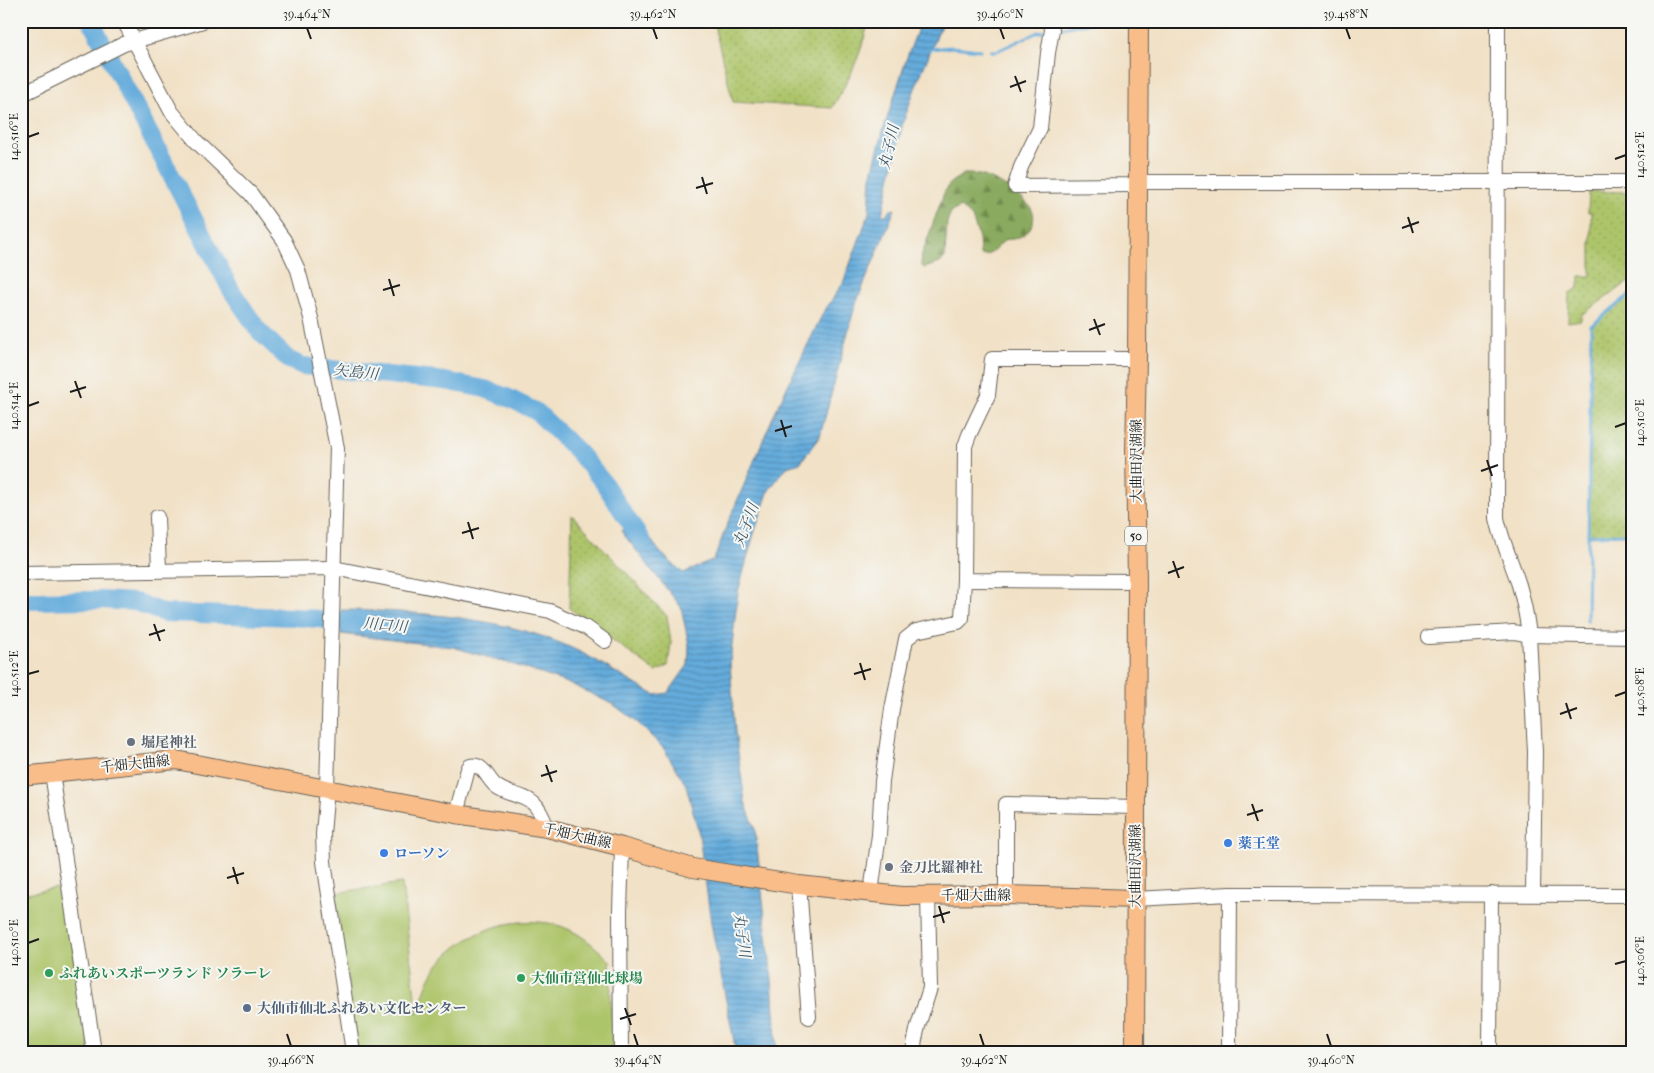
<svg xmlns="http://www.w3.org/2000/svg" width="1654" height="1073" viewBox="0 0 1654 1073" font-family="'IM FELL French Canon','Noto Serif JP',serif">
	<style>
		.green { fill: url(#green-dots); stroke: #647043 }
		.forest { fill: url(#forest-firs); stroke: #53633d }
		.pitch { fill: #adc56a; stroke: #647043 }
		.water { fill: url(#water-rules); stroke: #40647c }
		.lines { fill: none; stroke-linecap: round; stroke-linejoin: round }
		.stream { stroke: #65acdc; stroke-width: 3 }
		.river { stroke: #65acdc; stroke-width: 18 }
		.minor-casing { stroke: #676158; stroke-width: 16 }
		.major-casing { stroke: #676158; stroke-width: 20 }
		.minor { stroke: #fff; stroke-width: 14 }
		.major { stroke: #f9bd89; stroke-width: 18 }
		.ticks { fill: none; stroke: #1c1c1c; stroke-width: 2 }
		.worship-dot { fill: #6b7280; stroke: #f6f6f2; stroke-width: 2 }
		.shop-dot { fill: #3f7fe0; stroke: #f6f6f2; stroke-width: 2 }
		.leisure-dot { fill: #2e9e5b; stroke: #f6f6f2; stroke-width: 2 }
		.service-dot { fill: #5c6f8a; stroke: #f6f6f2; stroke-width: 2 }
		.labels { text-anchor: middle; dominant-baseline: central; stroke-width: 4; stroke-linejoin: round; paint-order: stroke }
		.shield { fill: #f6f6f2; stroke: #5d5d5c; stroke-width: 1 }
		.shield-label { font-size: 12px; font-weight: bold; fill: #1c1c1c }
		.street-label { font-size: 14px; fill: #1c1c1c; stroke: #f6f6f2 }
		.worship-label { font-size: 14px; font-weight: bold; fill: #5b616d; stroke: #f6f6f2; text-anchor: start }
		.shop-label { font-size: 14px; font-weight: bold; fill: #366cbe; stroke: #f6f6f2; text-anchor: start }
		.leisure-label { font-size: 14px; font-weight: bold; fill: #27864d; stroke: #f6f6f2; text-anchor: start }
		.service-label { font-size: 14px; font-weight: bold; fill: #4e5e75; stroke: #f6f6f2; text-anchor: start }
		.water-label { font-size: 15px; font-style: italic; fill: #395669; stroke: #f6f6f2 }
		.neatline { fill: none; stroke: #1c1c1c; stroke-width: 2 }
		.ticks-label { font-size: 12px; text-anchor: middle; fill: #1c1c1c }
	</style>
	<defs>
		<pattern id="green-dots" width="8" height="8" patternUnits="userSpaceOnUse" patternTransform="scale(1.25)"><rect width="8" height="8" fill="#adc56a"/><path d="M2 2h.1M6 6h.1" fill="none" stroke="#94a95b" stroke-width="1.8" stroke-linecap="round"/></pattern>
		<pattern id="forest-firs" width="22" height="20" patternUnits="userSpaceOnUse" patternTransform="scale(1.25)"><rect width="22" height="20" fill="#8aaa5e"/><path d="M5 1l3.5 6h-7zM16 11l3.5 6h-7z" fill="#708a4d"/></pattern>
		<pattern id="water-rules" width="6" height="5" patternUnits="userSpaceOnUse" patternTransform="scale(1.25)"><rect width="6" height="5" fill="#65acdc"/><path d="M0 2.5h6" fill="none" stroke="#528bb2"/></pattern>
	</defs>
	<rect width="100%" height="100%" fill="#f6f6f2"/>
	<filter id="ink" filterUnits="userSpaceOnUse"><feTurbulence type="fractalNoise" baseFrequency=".02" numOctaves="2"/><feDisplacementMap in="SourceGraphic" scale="10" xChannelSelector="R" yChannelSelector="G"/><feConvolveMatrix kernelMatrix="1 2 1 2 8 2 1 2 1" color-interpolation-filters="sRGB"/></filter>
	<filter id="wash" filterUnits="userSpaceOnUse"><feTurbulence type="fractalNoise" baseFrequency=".0096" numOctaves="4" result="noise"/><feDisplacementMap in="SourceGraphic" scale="20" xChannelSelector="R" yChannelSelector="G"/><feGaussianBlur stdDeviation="1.12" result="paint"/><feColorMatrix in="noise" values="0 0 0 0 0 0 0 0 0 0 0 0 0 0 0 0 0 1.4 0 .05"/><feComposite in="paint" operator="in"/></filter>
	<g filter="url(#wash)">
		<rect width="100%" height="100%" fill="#f1e1c6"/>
		<g class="green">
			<path d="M713,21H868C864,50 847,84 832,108L733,102Z"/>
			<path d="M1589,191L1629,192V200H1633V279L1581,315V320L1568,322L1569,293C1578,290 1580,286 1580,276H1591V212H1588Z"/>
			<polygon points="1633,292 1633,534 1588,535 1591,326"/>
			<polygon points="572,515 667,616 671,643 668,666 656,672 569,608"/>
		</g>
		<path class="forest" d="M964,174C969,174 974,174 979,175C993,177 1023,196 1031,208C1041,224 1021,242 1006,239C998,245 991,258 980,255L979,238L972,217L961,207L951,212L947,222L945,257L940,263L924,268L921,265L922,254L944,193L951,182Z"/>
		<g class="pitch">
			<path d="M402,883L417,1014C424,996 425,982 438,965C465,932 511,915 553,924C576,929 594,945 610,961L612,1052H358L335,893Z"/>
			<polygon points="64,887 90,1052 21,1052 21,894"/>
		</g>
		<path class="water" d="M921,21H943L914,91L902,126L884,207L882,213L884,216L891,210L895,209L855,306L820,436L800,463L787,467L769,490L753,537L738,592L730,663L735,731L745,802L755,829L772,980L777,1052H736L711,923L699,834L686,785L664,749L638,723L614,705L573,685L521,667L453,647L341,634V610C414,611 509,617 576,650C603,663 628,681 655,695L668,693L688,665L689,645L681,607L621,531L634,516L660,552L683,573L714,560L726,527L775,412L822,315L843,283L869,213L871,177L883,131L907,57Z"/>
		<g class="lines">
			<g class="stream">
				<polyline points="1060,28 1101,21"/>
				<polyline points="929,49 952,47 980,50"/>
				<polyline points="991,51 997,51 1038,32 1044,31"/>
				<polyline points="1633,400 1630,405 1633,419"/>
				<polyline points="1588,535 1633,534"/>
				<polyline points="1587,621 1591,326 1633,292"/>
			</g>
			<g class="river">
				<polyline points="91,21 231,290 259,331 289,360 303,366 445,381 485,389 509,398 537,412 578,452 603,482 642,541"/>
				<polyline points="21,601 100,600 135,602 164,613 295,617 363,623"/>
			</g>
		</g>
	</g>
	<g filter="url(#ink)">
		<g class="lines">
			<defs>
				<g id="minor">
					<polyline points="124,21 171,111 196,141 251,194 284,240 298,270 311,318 337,448 327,788 323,834 324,862 353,1052"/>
					<polyline points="1051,21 1052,30 1048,53 1040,128 1021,167 1015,186 1130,185 1139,182 1633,182"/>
					<path d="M1498,21L1497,518C1502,542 1512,563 1519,585C1524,602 1527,618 1529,635L1535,752L1533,894"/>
					<polyline points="21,95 124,44 203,21"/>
					<polyline points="157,517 159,570"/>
					<polyline points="21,573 334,568 550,611 587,628 605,641"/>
					<polyline points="1137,581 964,580 965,446 969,435 988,395 992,359 1137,359"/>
					<polyline points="1428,637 1514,632 1529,635 1633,637"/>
					<polyline points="52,773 94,1052"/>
					<path d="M456,814L468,769L470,766C484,763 487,779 496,786C507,795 524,794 534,804C541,811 544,820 547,828"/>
					<polyline points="799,885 809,1017"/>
					<polyline points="871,892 879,835 882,781 892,709 906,639 916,631 958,622 962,618 964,580"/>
					<polyline points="1006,895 1006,804 1136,807"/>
					<polyline points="1135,899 1230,894 1633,895"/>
					<polyline points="621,1052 620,911 622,847"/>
					<polyline points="916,1052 914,1044 918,1026 930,988 928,895"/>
					<polyline points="1229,1052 1230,894"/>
					<polyline points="1490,1052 1491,894"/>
				</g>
				<g id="major">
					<polyline points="21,776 176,760 456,814 547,828 622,847 693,868 799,885 902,896 1006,895 1135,899"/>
					<polyline points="1135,1052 1137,581 1135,450 1137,359 1139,21"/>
				</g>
			</defs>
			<use href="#minor" class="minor-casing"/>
			<use href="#major" class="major-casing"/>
			<use href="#minor" class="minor"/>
			<use href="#major" class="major"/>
		</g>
	</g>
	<path class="ticks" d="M307,28L311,39M653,28L657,39M1000,28L1004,39M1346,28L1350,39M1015,76L1021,92M1010,87L1026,81M28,137L39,133M1615,159L1626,155M702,177L707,194M696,188L713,183M1408,217L1413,233M1402,228L1419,222M389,279L394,296M383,290L400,285M1094,319L1100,335M1089,330L1105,324M75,381L81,398M70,392L86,387M28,406L39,402M781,420L786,437M1615,427L1626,423M775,431L792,426M1487,460L1492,476M1481,471L1498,465M468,522L473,539M462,533L479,528M1173,561L1179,578M1168,573L1184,567M154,624L160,641M149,635L165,630M860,663L865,680M28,674L39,671M854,674L871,669M1615,696L1626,692M1566,703L1571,719M1560,714L1577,708M546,765L552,782M541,776L557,771M1252,804L1258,821M1247,815L1263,810M233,867L238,884M227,878L244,873M939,906L944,923M933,917L950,912M28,943L39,939M1615,964L1626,961M625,1008L631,1025M620,1019L636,1014M287,1034L291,1046M634,1034L638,1046M980,1034L984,1046M1327,1034L1331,1046"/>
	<g class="worship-dot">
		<circle cx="131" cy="742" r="5"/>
		<circle cx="889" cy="867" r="5"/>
	</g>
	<g class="shop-dot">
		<circle cx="1228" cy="843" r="5"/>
		<circle cx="384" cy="853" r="5"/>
	</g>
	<g class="leisure-dot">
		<circle cx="49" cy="973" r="5"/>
		<circle cx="521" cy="978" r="5"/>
	</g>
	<circle class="service-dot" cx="247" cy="1008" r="5"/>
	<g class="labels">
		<rect class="shield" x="1125" y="526.5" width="22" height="19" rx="4"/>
		<g class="shield-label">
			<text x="1136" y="536">50</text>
		</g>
		<g class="street-label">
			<text transform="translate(1136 461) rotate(-90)">大曲田沢湖線</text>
			<text transform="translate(135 764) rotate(-6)">千畑大曲線</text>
			<text transform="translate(577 836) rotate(13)">千畑大曲線</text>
			<text transform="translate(1135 866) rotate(-90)">大曲田沢湖線</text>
			<text x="976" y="895">千畑大曲線</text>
		</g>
		<g class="worship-label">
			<text x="141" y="742">堀尾神社</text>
			<text x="899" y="867">金刀比羅神社</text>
		</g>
		<g class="shop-label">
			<text x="1238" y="843">薬王堂</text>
			<text x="394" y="853">ローソン</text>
		</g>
		<g class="leisure-label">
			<text x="59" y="973">ふれあいスポーツランド ソラーレ</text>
			<text x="531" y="978">大仙市営仙北球場</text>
		</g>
		<g class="service-label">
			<text x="257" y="1008">大仙市仙北ふれあい文化センター</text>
		</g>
		<g class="water-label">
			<text transform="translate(889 147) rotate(-77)">丸子川</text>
			<text transform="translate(356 372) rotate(6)">矢島川</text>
			<text transform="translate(746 525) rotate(-69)">丸子川</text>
			<text transform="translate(385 625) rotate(5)">川口川</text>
			<text transform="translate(742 935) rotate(82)">丸子川</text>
		</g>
	</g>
	<rect width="1654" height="1073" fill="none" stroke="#f6f6f2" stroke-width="55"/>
	<rect x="28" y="28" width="1598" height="1018" class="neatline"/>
	<g class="ticks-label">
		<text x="307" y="18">39.464°N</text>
		<text x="653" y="18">39.462°N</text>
		<text x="1000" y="18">39.460°N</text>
		<text x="1346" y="18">39.458°N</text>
		<text transform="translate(14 137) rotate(-90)" y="4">140.516°E</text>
		<text transform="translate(1640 155) rotate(-90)" y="4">140.512°E</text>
		<text transform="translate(14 406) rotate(-90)" y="4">140.514°E</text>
		<text transform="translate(1640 423) rotate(-90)" y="4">140.510°E</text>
		<text transform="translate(14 674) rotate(-90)" y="4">140.512°E</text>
		<text transform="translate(1640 692) rotate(-90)" y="4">140.508°E</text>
		<text transform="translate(14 943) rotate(-90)" y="4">140.510°E</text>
		<text transform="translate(1640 961) rotate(-90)" y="4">140.506°E</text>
		<text x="291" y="1064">39.466°N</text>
		<text x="638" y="1064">39.464°N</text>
		<text x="984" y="1064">39.462°N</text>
		<text x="1331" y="1064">39.460°N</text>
	</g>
</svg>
